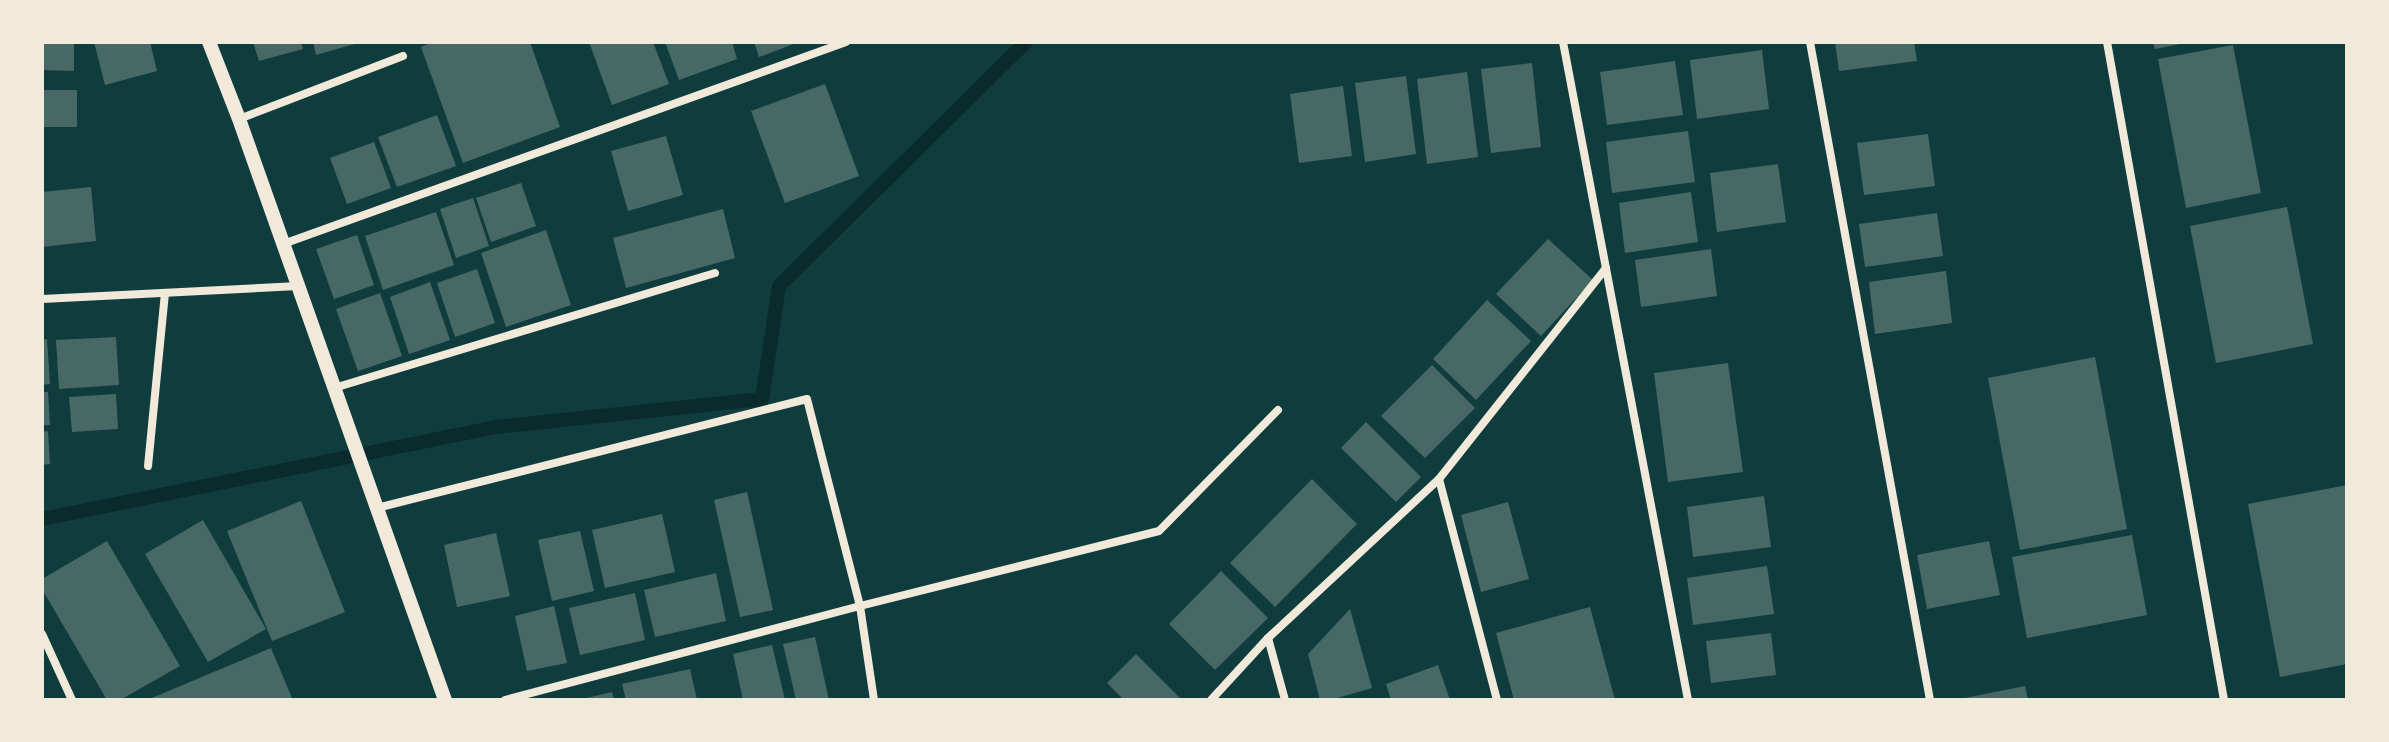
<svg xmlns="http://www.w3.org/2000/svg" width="2389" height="742" viewBox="0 0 2389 742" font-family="'IBM Plex Serif',serif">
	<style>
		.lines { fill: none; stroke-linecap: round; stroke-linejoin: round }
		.stream { stroke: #0a2a2b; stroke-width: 14 }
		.building { fill: #486865 }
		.minor { stroke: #f1e9da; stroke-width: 8 }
		.tertiary { stroke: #f1e9da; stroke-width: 14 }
	</style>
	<rect width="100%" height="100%" fill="#0f3d3e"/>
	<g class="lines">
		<polyline class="stream" points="42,519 496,427 762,399 779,286 1026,42"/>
	</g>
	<g class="building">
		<polygon points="42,42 74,42 74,71 42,70"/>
		<polygon points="94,42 150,42 157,71 105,85"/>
		<polygon points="253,42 301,42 303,49 259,61"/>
		<polygon points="313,42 358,42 358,43 316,55"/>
		<polygon points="433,42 530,42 560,127 463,163 421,47"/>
		<polygon points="589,42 653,42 669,84 612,105"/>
		<polygon points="665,42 732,42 737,59 679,80"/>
		<polygon points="754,42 799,42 759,57"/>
		<polygon points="1835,42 1914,42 1917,61 1839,71"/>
		<polygon points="2153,42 2185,42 2185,43 2155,49"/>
		<polygon points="2233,45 2261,193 2186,208 2158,59"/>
		<polygon points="1762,50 1769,109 1697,119 1690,60"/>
		<polygon points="1675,61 1683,115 1607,125 1600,72"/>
		<polygon points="1532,63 1541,147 1491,153 1481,69"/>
		<polygon points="1467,72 1478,157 1427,164 1417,79"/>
		<polygon points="1406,76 1416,154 1365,162 1355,83"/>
		<polygon points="825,84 859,176 785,203 751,111"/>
		<polygon points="1343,86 1352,156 1299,163 1290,94"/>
		<rect x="42" y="90" width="35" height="37"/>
		<polygon points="437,115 456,166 397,187 378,137"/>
		<polygon points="1688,131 1695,182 1612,193 1606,142"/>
		<polygon points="1928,134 1935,186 1864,195 1857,143"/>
		<polygon points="666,136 683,195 628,211 611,151"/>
		<polygon points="374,142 391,188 347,204 330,158"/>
		<polygon points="1778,164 1786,222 1717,232 1710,173"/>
		<polygon points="521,183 536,226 491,242 476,198"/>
		<polygon points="91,187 96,241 42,247 42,192"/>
		<polygon points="1691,192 1698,242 1625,253 1619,203"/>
		<polygon points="473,198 489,246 456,258 440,209"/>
		<polygon points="2287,207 2313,344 2216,363 2190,226"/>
		<polygon points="723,209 735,258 626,288 613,238"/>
		<polygon points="436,212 454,265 383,290 365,236"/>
		<polygon points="1937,213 1943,256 1865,267 1859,224"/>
		<polygon points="546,230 571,305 506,327 481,253"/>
		<polygon points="357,235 374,285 334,299 316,249"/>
		<polygon points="1548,239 1593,280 1541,336 1496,294"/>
		<polygon points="1711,249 1717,296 1641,307 1635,260"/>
		<polygon points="477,269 495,323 455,337 437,283"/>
		<polygon points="1946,271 1952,323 1875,334 1869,282"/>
		<polygon points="430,282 450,340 409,354 390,297"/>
		<polygon points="380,293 402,356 358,371 336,309"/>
		<polygon points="1487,300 1531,341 1476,400 1433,359"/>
		<polygon points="116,337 119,385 59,389 56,340"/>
		<polygon points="47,339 50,384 42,385 42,340"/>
		<polygon points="2095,357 2127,529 2020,550 1988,378"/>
		<polygon points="1728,363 1743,472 1668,482 1654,373"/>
		<polygon points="1432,365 1475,408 1425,458 1381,416"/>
		<polygon points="42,392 48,392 50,425 42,425"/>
		<polygon points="116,394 118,429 72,432 69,397"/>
		<polygon points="1366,422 1421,477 1396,502 1341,448"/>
		<polygon points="48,431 50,464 42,465 42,432"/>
		<polygon points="1312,479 1357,524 1275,607 1230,563"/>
		<polygon points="2347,485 2347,664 2280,677 2248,504"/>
		<polygon points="747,492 773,610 740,617 714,500"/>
		<polygon points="1764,496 1771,547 1693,557 1687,507"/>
		<polygon points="301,501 345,612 272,641 227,531"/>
		<polygon points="1508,502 1529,579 1481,592 1461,515"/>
		<polygon points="662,514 675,572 605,588 592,530"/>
		<polygon points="203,520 266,629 208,662 145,554"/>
		<polygon points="580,531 594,591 552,601 538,540"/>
		<polygon points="496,533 510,596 457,607 444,545"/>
		<polygon points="2132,535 2147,615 2027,638 2012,557"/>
		<polygon points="107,541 180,666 120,700 107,700 42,589 42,579"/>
		<polygon points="1989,541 2000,595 1927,609 1917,555"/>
		<polygon points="1767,566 1774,614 1693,625 1687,578"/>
		<polygon points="1221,571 1268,618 1215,670 1169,624"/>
		<polygon points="716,573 726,621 655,637 644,590"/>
		<polygon points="635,593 645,640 580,655 569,608"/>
		<polygon points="554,606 567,663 527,671 515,616"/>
		<polygon points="1590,607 1615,700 1514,700 1496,633"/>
		<polygon points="1350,609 1372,688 1330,700 1320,700 1308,654"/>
		<polygon points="1771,633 1776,675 1711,683 1706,641"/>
		<polygon points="815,637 829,700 796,700 783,644"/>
		<polygon points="772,645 785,700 743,700 733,654"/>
		<polygon points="271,648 292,698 287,700 147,700"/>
		<polygon points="1136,654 1182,700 1124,700 1107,683"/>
		<polygon points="1438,665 1450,700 1391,700 1386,684"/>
		<polygon points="690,669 697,700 626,700 622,684"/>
		<polygon points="2025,686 2028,700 1960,700 1960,699"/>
		<polygon points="612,692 614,700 582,700 582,699"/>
	</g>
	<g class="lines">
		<g class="minor">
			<polyline points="1563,42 1688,700"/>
			<polyline points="1810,42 1930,700"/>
			<polyline points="2107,42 2224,700"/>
			<polyline points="239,119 403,56"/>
			<polyline points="283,244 846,42"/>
			<polyline points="42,299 298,286"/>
			<polyline points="334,388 715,273"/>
			<polyline points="148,466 165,293"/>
			<polyline points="1439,479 1497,700"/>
			<polyline points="377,508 807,399 860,606 874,700"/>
			<polyline points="42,634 72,700"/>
			<polyline points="1268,638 1285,700"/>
			<polyline points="505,700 860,606 1159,531 1278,410"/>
			<polyline points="1211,700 1268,638 1439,479 1606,268"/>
		</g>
		<polyline class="tertiary" points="209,42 239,119 445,700"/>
	</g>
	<rect width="2389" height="742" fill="none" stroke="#f1e9da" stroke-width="88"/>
</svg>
